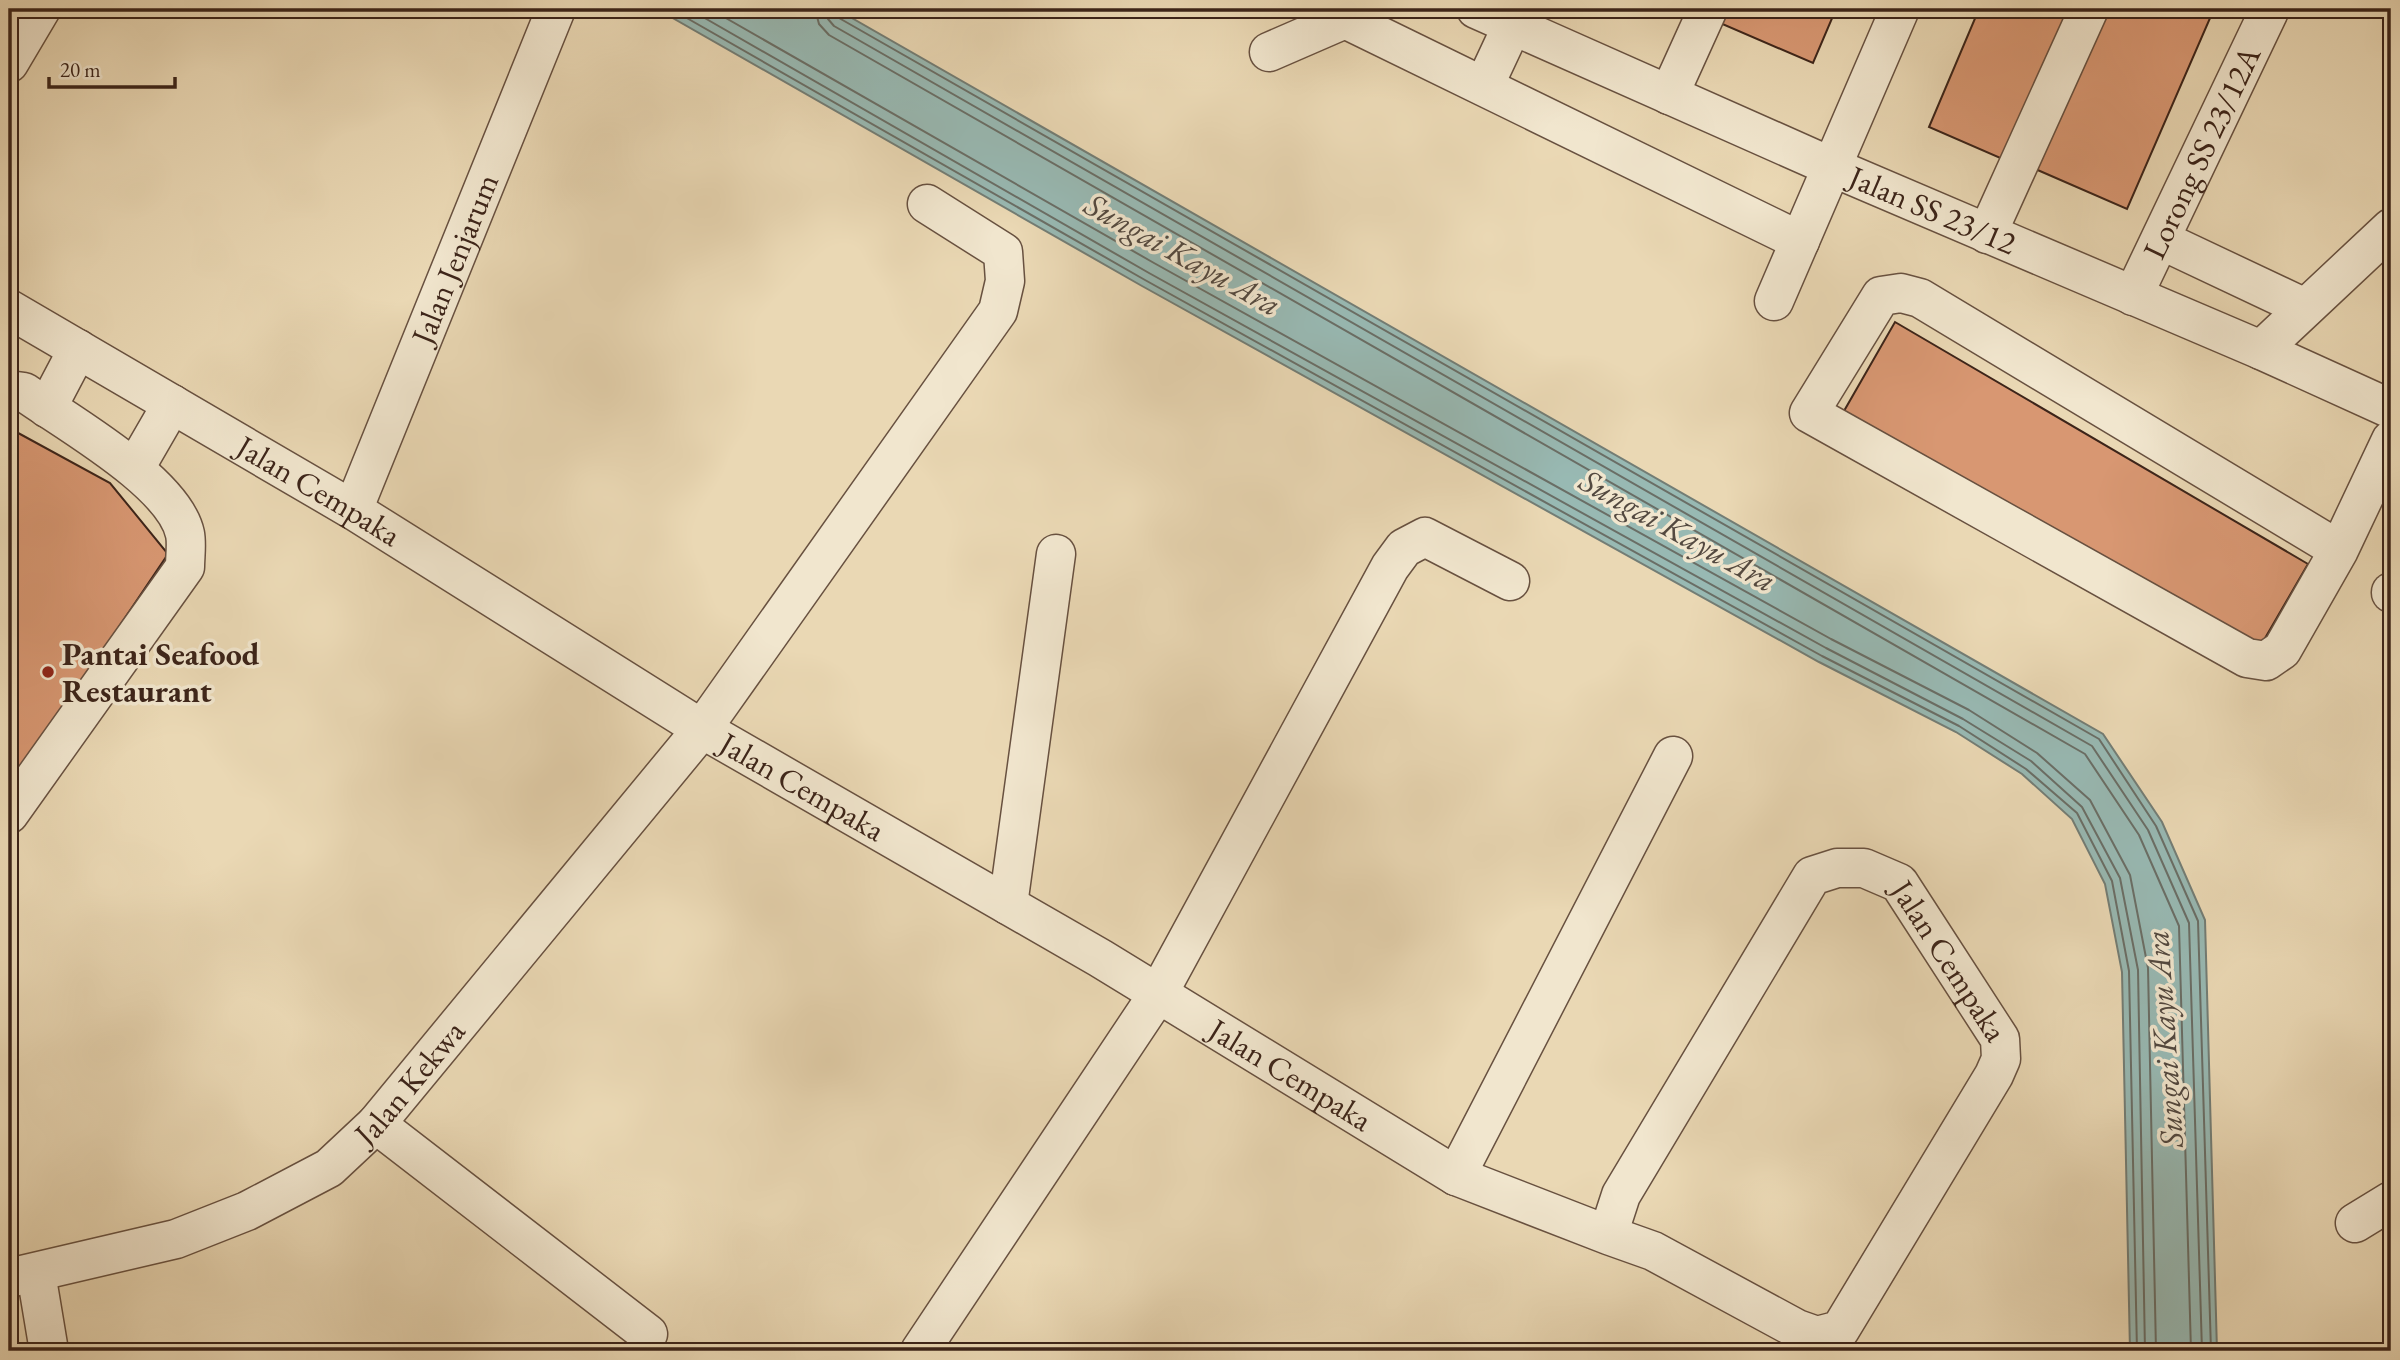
<svg xmlns="http://www.w3.org/2000/svg" width="2400" height="1360" viewBox="0 0 2400 1360" font-family="'EB Garamond',serif">
	<style>
		.water { fill: #98b9b3; stroke: #737d75; stroke-width: 2 }
		.lines { fill: none; stroke-linecap: round; stroke-linejoin: round }
		.shore { stroke: #6a6e66; stroke-width: 2 }
		.building { fill: #d89772; stroke: #3c2419; stroke-width: 2 }
		.minor-casing { stroke: #685140; stroke-width: 41 }
		.minor { stroke: #f1e6ce; stroke-width: 38 }
		.poi-dot { fill: #8f2418; stroke: #f1e6ce; stroke-width: 2.5 }
		.labels { text-anchor: middle; dominant-baseline: central; stroke-width: 7; stroke-linejoin: round; paint-order: stroke }
		.street-label { font-size: 32px; fill: #3c2419; stroke: #f1e6ce }
		.poi-label { font-size: 32px; font-weight: bold; fill: #3c2419; stroke: #f1e6ce; text-anchor: start }
		.water-label { font-size: 33px; font-style: italic; fill: #534940; stroke: #f1e6ce }
	</style>
	<rect width="100%" height="100%" fill="#ead8b4"/>
	<filter id="stains"><feTurbulence type="fractalNoise" baseFrequency=".00286" numOctaves="4"/><feColorMatrix values="0 0 0 0 .2 0 0 0 0 .09 0 0 0 0 .02 0 0 0 .5 -.17"/></filter>
	<radialGradient id="worn" r=".72"><stop offset=".6" stop-color="#630" stop-opacity="0"/><stop offset="1" stop-color="#630" stop-opacity=".3"/></radialGradient>
	<polygon class="water" points="657,9 836,9 2103,734 2162,822 2205,920 2217,1351 2130,1351 2122,972 2105,884 2072,819 2022,774 1956,732 1819,662 1142,286"/>
	<g class="lines">
		<g class="shore">
			<polyline points="671,9 1145,280 1822,656 1959,726 2026,769 2077,813 2112,881 2129,971 2137,1351"/>
			<polyline points="689,9 1149,273 1826,648 1963,719 2031,761 2082,807 2120,878 2138,970 2145,1351"/>
			<polyline points="710,9 1154,263 1831,639 1969,710 2037,753 2090,800 2130,875 2148,968 2156,1351"/>
			<polyline points="815,9 819,24 829,35 2085,754 2139,835 2179,926 2191,1351"/>
			<polyline points="826,9 828,19 834,26 2092,746 2148,830 2189,923 2202,1351"/>
			<polyline points="834,9 839,18 2099,739 2156,826 2198,921 2211,1351"/>
		</g>
	</g>
	<g class="building">
		<polygon points="1726,9 1836,9 1813,63 1720,23"/>
		<polygon points="1979,9 2079,9 2014,164 1929,127"/>
		<polygon points="2102,9 2214,9 2127,209 2033,168"/>
		<polygon points="1895,322 2308,564 2257,652 1844,411"/>
		<polygon points="9,428 110,483 168,554 9,790"/>
	</g>
	<g class="lines">
		<defs>
			<g id="minor">
				<path id="s1" d="M1476,9L1832,167L2261,350L2391,409"/>
				<polyline points="1269,52 1345,19 1800,241"/>
				<polyline points="9,63 41,9"/>
				<polyline points="1484,86 1520,9"/>
				<polyline points="1669,95 1708,9"/>
				<polyline points="1987,234 2089,9"/>
				<polyline points="2161,240 2305,308"/>
				<path id="s2" d="M2133,296L2270,9"/>
				<polyline points="1774,301 1900,9"/>
				<path id="s3" d="M9,309L353,510L702,729L1100,958L1456,1176L1608,1235L1621,1195L1812,876L1837,868H1864L1899,883L2000,1039L2001,1059L1994,1075L1840,1330L1817,1336L1797,1329L1653,1251L1608,1235"/>
				<polyline points="2261,350 2391,228"/>
				<path d="M9,390L24,392C66,422 174,482 185,534C187,544 185,557 185,567L9,814"/>
				<polyline points="47,408 78,349"/>
				<polyline points="135,468 172,404"/>
				<path id="s4" d="M353,510L556,9"/>
				<polyline points="2339,550 1920,298 1901,293 1881,296 1809,413 2247,658 2266,661 2282,650 2339,550 2391,440"/>
				<polyline points="2391,592 2391,593"/>
				<polyline points="1008,905 1056,554"/>
				<polyline points="376,1124 648,1334"/>
				<polyline points="1456,1176 1673,756"/>
				<polyline points="2355,1223 2391,1201"/>
				<polyline points="36,1273 49,1351"/>
				<path id="s5" d="M9,1278L176,1239L247,1211L329,1168L376,1124L702,729L998,311L1005,281L1003,252L927,204"/>
				<polyline points="920,1351 1158,994 1390,567 1404,548 1425,537 1510,581"/>
			</g>
		</defs>
		<use href="#minor" class="minor-casing"/>
		<use href="#minor" class="minor"/>
	</g>
	<circle class="poi-dot" cx="48" cy="672" r="7"/>
	<g class="labels">
		<g class="street-label">
			<text stroke="none"><textPath href="#s2" startOffset="159">Lorong SS 23/12A</textPath></text>
			<text stroke="none"><textPath href="#s1" startOffset="499">Jalan SS 23/12</textPath></text>
			<text stroke="none"><textPath href="#s4" startOffset="271">Jalan Jenjarum</textPath></text>
			<text stroke="none"><textPath href="#s3" startOffset="359">Jalan Cempaka</textPath></text>
			<text stroke="none"><textPath href="#s3" startOffset="926">Jalan Cempaka</textPath></text>
			<text stroke="none"><textPath href="#s3" startOffset="2448">Jalan Cempaka</textPath></text>
			<text stroke="none"><textPath href="#s3" startOffset="1493">Jalan Cempaka</textPath></text>
			<text stroke="none"><textPath href="#s5" startOffset="458">Jalan Kekwa</textPath></text>
		</g>
		<g class="poi-label">
			<text x="62" y="654">Pantai Seafood<tspan x="62" dy="37">Restaurant</tspan></text>
		</g>
		<g class="water-label">
			<text transform="translate(1183 254) rotate(29)">Sungai Kayu Ara</text>
			<text transform="translate(1678 530) rotate(29)">Sungai Kayu Ara</text>
			<text transform="translate(2164 1039) rotate(-94)">Sungai Kayu Ara</text>
		</g>
	</g>
	<rect width="2400" height="1360" fill="none" stroke="#ead8b4" stroke-width="35"/>
	<rect x="10" y="10" width="2379" height="1339" fill="none" stroke="#3c2419" stroke-width="3.5"/>
	<rect x="18" y="18" width="2365" height="1325" fill="none" stroke="#3c2419" stroke-width="2"/>
	<path d="M49 77v10h126v-10" fill="none" stroke="#3c2419" stroke-width="3.5"/>
	<text x="60" y="77" font-size="21" fill="#3c2419" stroke="#f1e6ce" stroke-width="5" paint-order="stroke">20 m</text>
	<rect width="100%" height="100%" filter="url(#stains)"/>
	<rect width="100%" height="100%" fill="url(#worn)"/>
</svg>
